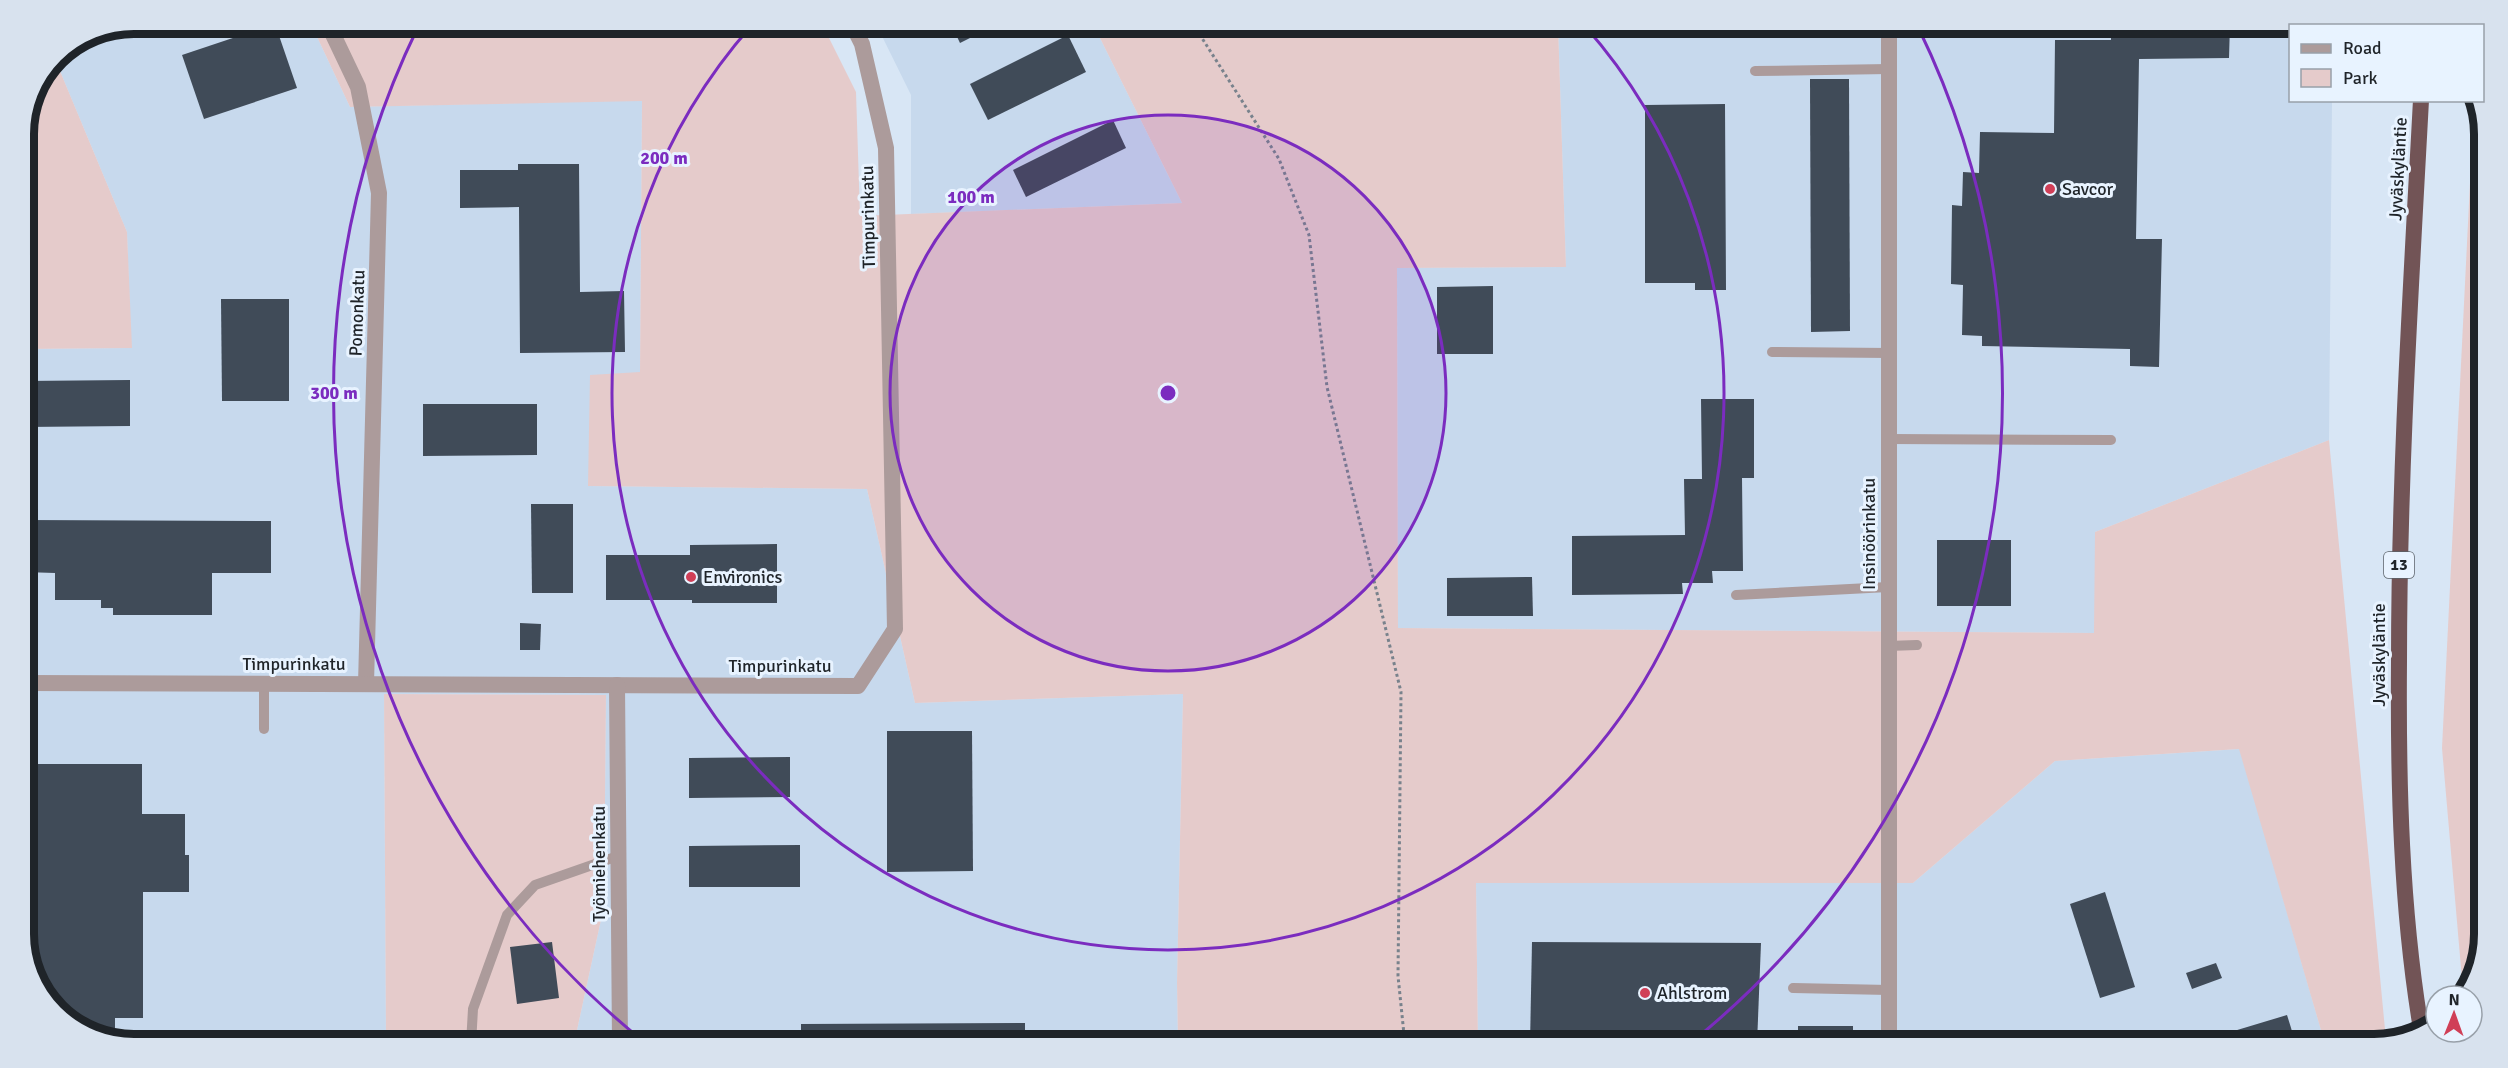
<svg xmlns="http://www.w3.org/2000/svg" width="2508" height="1068" viewBox="0 0 2508 1068" font-family="Signika,sans-serif">
	<style>
		.built { fill: #c7d9ed }
		.green { fill: #e5cbcb }
		.building { fill: #404b58 }
		.lines { fill: none; stroke-linecap: round; stroke-linejoin: round }
		.path { stroke: #78828c; stroke-width: 3; stroke-dasharray: 3 3; stroke-linecap: butt }
		.service { stroke: #ac9b9b; stroke-width: 10 }
		.minor { stroke: #ac9b9b; stroke-width: 16 }
		.trunk { stroke: #725456; stroke-width: 16 }
		.ring { fill: none; stroke: #7b2cbf; stroke-width: 3 }
		.poi-dot { fill: #d03f57; stroke: #e8f3ff; stroke-width: 2 }
		.labels { text-anchor: middle; dominant-baseline: central; stroke-width: 6; stroke-linejoin: round; paint-order: stroke }
		.shield { fill: #e8f3ff; stroke: #5b6269; stroke-width: 1.5 }
		.shield-label { font-size: 16px; font-weight: bold; fill: #1f2429 }
		.street-label { font-size: 18px; fill: #1f2429; stroke: #e8f3ff }
		.poi-label { font-size: 18px; fill: #1f2429; stroke: #e8f3ff; text-anchor: start }
		.rim { fill: none; stroke: #1f2429; stroke-width: 8 }
		.centre { fill: #7b2cbf; stroke: #e8f3ff; stroke-width: 3 }
		.ring-label { font-size: 18px; text-anchor: middle; font-weight: bold; fill: #7b2cbf; stroke: #e8f3ff; stroke-width: 6; stroke-linejoin: round; paint-order: stroke }
	</style>
	<rect width="100%" height="100%" fill="#d8e6f5"/>
	<g class="built">
		<polygon points="134,24 311,24 350,107 642,100 640,373 588,486 867,489 915,703 1183,694 1177,983 1178,1044 574,1044 604,906 606,695 384,694 386,1044 134,1044 92,1036 47,1001 24,941 24,349 131,348 127,232 55,59 92,32"/>
		<polygon points="876,24 1093,24 1182,203 911,214 911,95"/>
		<polygon points="1558,24 2333,24 2290,26 2290,100 2332,101 2329,440 2095,532 2095,633 1398,628 1397,268 1566,267"/>
		<polygon points="2240,749 2325,1044 1478,1044 1476,883 1913,883 2055,761"/>
	</g>
	<g class="green">
		<polygon points="311,24 822,24 856,92 860,216 1182,203 1093,24 1263,24 1265,28 1264,24 1558,24 1566,267 1397,268 1398,628 2094,633 2095,532 2329,440 2386,1040 2374,1044 2325,1044 2239,749 2055,761 1913,883 1476,883 1478,1044 1178,1044 1177,983 1183,694 915,703 867,489 588,486 590,375 640,372 642,101 350,107"/>
		<polygon points="55,59 127,232 132,348 24,349 24,128"/>
		<polygon points="2474,102 2484,128 2484,934 2476,976 2463,991 2442,748"/>
		<polygon points="384,694 606,695 604,906 574,1044 386,1044"/>
	</g>
	<g class="building">
		<polygon points="275,24 297,88 204,119 182,55"/>
		<polygon points="951,24 998,24 960,43"/>
		<polygon points="2111,24 2230,24 2229,58 2139,59 2136,239 2162,239 2159,367 2130,366 2130,349 1982,346 1982,336 1962,335 1963,285 1951,284 1952,205 1962,206 1963,172 1979,173 1980,132 2054,133 2055,40 2111,40"/>
		<polygon points="1068,35 1086,72 988,120 970,84"/>
		<polygon points="1810,79 1849,79 1850,331 1811,332"/>
		<polygon points="1725,104 1726,290 1695,290 1695,283 1645,283 1645,105"/>
		<polygon points="1113,120 1126,148 1026,197 1013,170"/>
		<polygon points="518,164 579,164 580,292 624,291 625,352 520,353 519,207 460,208 460,170 518,170"/>
		<polygon points="1493,286 1493,354 1437,354 1437,287"/>
		<polygon points="221,299 289,299 289,401 222,401"/>
		<polygon points="130,380 130,426 24,427 24,381"/>
		<polygon points="1701,399 1754,399 1754,478 1742,478 1743,571 1712,571 1713,583 1682,583 1683,594 1572,595 1572,536 1685,535 1684,479 1702,479"/>
		<polygon points="423,404 537,404 537,455 423,456"/>
		<polygon points="531,504 573,504 573,593 532,593"/>
		<polygon points="24,520 271,521 271,573 212,573 212,615 113,615 113,608 101,608 101,600 55,600 55,573 24,572"/>
		<rect x="1937" y="540" width="74" height="66"/>
		<polygon points="777,544 777,603 692,603 692,600 606,600 606,555 690,555 690,545"/>
		<polygon points="1532,577 1533,616 1447,616 1447,578"/>
		<polygon points="520,623 541,624 540,650 520,650"/>
		<polygon points="887,731 972,731 973,871 887,872"/>
		<polygon points="790,757 790,797 689,798 689,758"/>
		<polygon points="38,764 142,764 142,814 185,814 185,855 189,855 189,892 143,892 143,1018 115,1018 115,1040 92,1036 47,1001 38,977"/>
		<polygon points="800,845 800,887 689,887 689,846"/>
		<polygon points="2105,892 2135,987 2100,998 2070,904"/>
		<polygon points="552,942 559,998 517,1004 510,947"/>
		<polygon points="1532,942 1761,943 1757,1044 1530,1044"/>
		<polygon points="2216,963 2222,978 2192,989 2186,973"/>
		<polygon points="2287,1015 2296,1044 2204,1044 2204,1040"/>
		<polygon points="1025,1023 1025,1044 801,1044 801,1024"/>
		<rect x="1798" y="1026" width="55" height="18"/>
	</g>
	<g class="lines">
		<polyline class="path" points="1193,24 1279,159 1309,235 1327,387 1401,692 1398,976 1405,1044"/>
		<g class="service">
			<polyline points="1755,71 1889,69"/>
			<polyline points="1772,352 1890,353"/>
			<polyline points="1889,439 2111,440"/>
			<polyline points="1736,595 1888,587"/>
			<polyline points="1888,646 1917,645"/>
			<polyline points="264,729 264,684"/>
			<polyline points="1793,988 1889,990"/>
			<polyline points="471,1044 473,1009 507,915 535,885 618,856"/>
		</g>
		<g class="minor">
			<polyline points="328,24 358,87 379,193 366,684"/>
			<polyline points="1889,24 1889,1044"/>
			<polyline points="24,683 858,686 895,629 886,148 862,44 852,24"/>
			<polyline points="617,685 620,1044"/>
		</g>
		<path class="trunk" d="M2421,100C2411,287 2399,474 2399,661C2398,784 2401,909 2421,1029"/>
	</g>
	<circle cx="1168" cy="393" r="278" fill="#7b2cbf" fill-opacity=".12"/>
	<g class="ring">
		<circle cx="1168" cy="393" r="278"/>
		<path d="M1584 25A556 556 0 1 1 752 25"/>
		<path d="M643 1041A834 834 0 0 1 418 27M1918 27A834 834 0 0 1 1693 1041"/>
	</g>
	<g class="poi-dot">
		<circle cx="2050" cy="189" r="6"/>
		<circle cx="691" cy="577" r="6"/>
		<circle cx="1645" cy="993" r="6"/>
	</g>
	<g class="labels">
		<rect class="shield" x="2384" y="552" width="30" height="26" rx="4.5"/>
		<g class="shield-label">
			<text x="2399" y="565">13</text>
		</g>
		<g class="street-label">
			<text transform="translate(2398 169) rotate(-87)">Jyväskyläntie</text>
			<text transform="translate(868 217) rotate(-91)">Timpurinkatu</text>
			<text transform="translate(357 313) rotate(-88)">Pomonkatu</text>
			<text transform="translate(1869 534) rotate(-90)">Insinöörinkatu</text>
			<text transform="translate(2379 655) rotate(-90)">Jyväskyläntie</text>
			<text x="294" y="664">Timpurinkatu</text>
			<text x="780" y="666">Timpurinkatu</text>
			<text transform="translate(599 864) rotate(-90)">Työmiehenkatu</text>
		</g>
		<g class="poi-label">
			<text x="2062" y="189">Savcor</text>
			<text x="703" y="577">Environics</text>
			<text x="1657" y="993">Ahlstrom</text>
		</g>
	</g>
	<path d="M0 0H2508V1068H0ZM134 34H2374A100 100 0 0 1 2474 134V934A100 100 0 0 1 2374 1034H134A100 100 0 0 1 34 934V134A100 100 0 0 1 134 34Z" fill="#d8e2ee" fill-rule="evenodd"/>
	<path class="rim" d="M134 34H2374A100 100 0 0 1 2474 134V934A100 100 0 0 1 2374 1034H134A100 100 0 0 1 34 934V134A100 100 0 0 1 134 34Z"/>
	<circle cx="1168" cy="393" r="9" class="centre"/>
	<g class="ring-label">
		<text x="664" y="164">200 m</text>
		<text x="971" y="203">100 m</text>
		<text x="334" y="399">300 m</text>
	</g>
	<rect x="2289" y="24" width="195" height="78" fill="#e8f3ff" stroke="#98a0a9" stroke-width="1.5"/>
	<rect x="2301" y="44" width="30" height="9" fill="#ac9b9b" stroke="#98a0a9" stroke-width="1.5"/>
	<text x="2343" y="54" font-size="18" fill="#1f2429">Road</text>
	<rect x="2301" y="69" width="30" height="18" fill="#e5cbcb" stroke="#98a0a9" stroke-width="1.5"/>
	<text x="2343" y="84" font-size="18" fill="#1f2429">Park</text>
	<g transform="translate(2454 1014) rotate(1)"><circle r="28" fill="#e8f3ff" stroke="#98a0a9" stroke-width="1.5"/>
	<path d="M0-4.5L10 22L0 15L-10 22Z" fill="#d03f57"/>
	<text y="-9" font-size="16" font-weight="bold" text-anchor="middle" fill="#1f2429">N</text>
	</g>
</svg>
